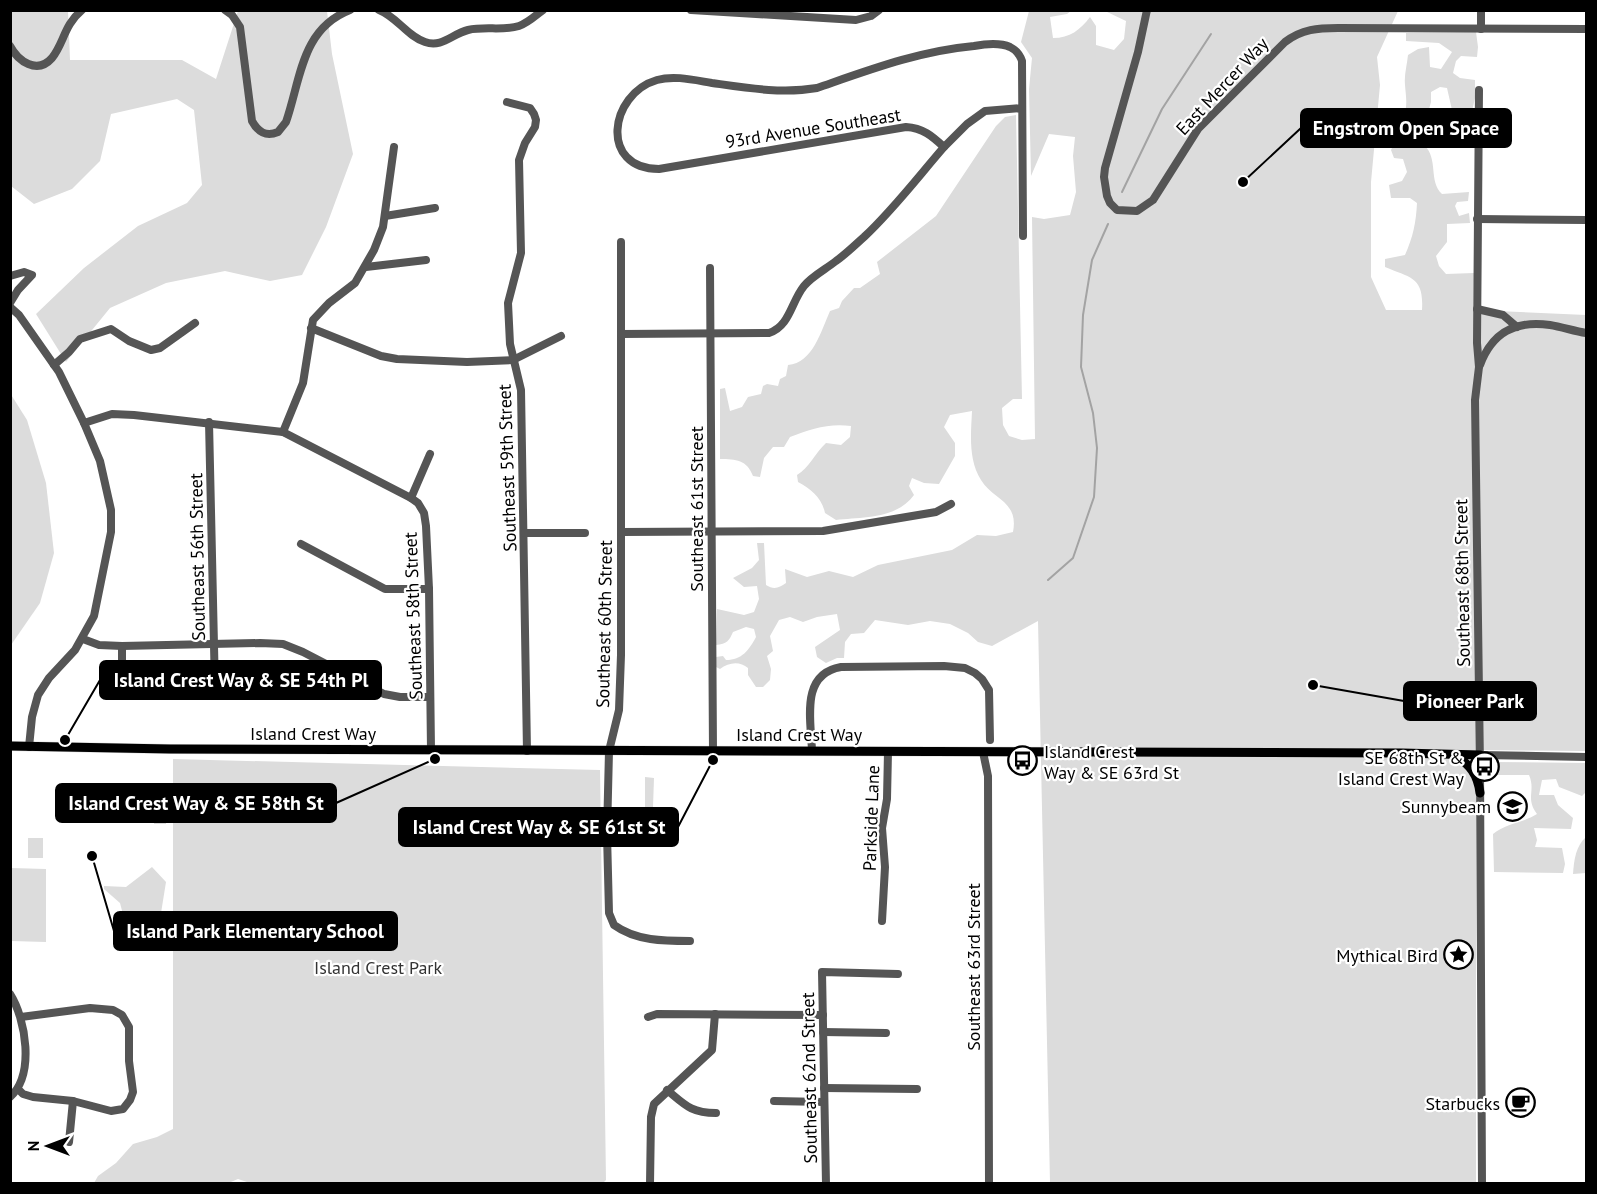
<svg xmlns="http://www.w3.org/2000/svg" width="1597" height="1194" viewBox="0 0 1597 1194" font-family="'PT Sans',sans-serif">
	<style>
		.green { fill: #dcdcdc }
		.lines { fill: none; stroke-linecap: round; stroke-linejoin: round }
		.stream { stroke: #a3a3a3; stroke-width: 2 }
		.major-casing { stroke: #dbdbdb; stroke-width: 10 }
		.minor { stroke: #555; stroke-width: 8 }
		.major { stroke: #000; stroke-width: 9 }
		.labels { text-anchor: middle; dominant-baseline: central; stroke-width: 4.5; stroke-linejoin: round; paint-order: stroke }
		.street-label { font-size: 18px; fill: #000; stroke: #fff }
		.poi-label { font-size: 18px; fill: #000; stroke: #fff; text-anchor: end }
		.park-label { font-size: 18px; fill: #333; stroke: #fff }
		.leader { fill: none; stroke: #000; stroke-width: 2 }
		.callout-dot { fill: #000; stroke: #fff; stroke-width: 2 }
		.callout { fill: #000; stroke: #000; stroke-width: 2 }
		.callout-label { font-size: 20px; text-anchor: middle; font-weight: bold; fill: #fff }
	</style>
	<rect width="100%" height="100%" fill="#fff"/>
	<g class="green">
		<polygon points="10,11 68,11 70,60 182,60 216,79 238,11 327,11 332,54 353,154 326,227 302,275 270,281 225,271 166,283 110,308 66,362 36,314 84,268 138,226 187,203 202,185 194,110 177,99 111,114 100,161 72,189 34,204 11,186"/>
		<path d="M1029,11H1071L1067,14L1050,17L1053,38C1070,38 1080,30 1090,17L1096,26V45L1114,50L1124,39L1126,21L1105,11H1398L1377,57L1380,85L1371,182V277L1386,310H1422C1424,277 1411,278 1385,267V259L1405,255C1413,237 1416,223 1417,203L1410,198H1391L1389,185L1402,181L1407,172L1403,159L1394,158L1391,150L1393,146L1404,148L1407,142L1403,133L1391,128V120L1403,119C1408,106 1406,98 1405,85C1404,75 1407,65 1408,55L1418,49L1429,47L1430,67L1441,69L1452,52L1439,43L1406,41V33L1476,32L1478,47L1477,57L1461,56L1456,61L1453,73L1460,78L1475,80V98L1472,111L1452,110L1447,88L1440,87L1431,92V102L1428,113L1434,141L1424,145C1439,159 1428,181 1442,194L1469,192L1468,201L1457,202L1455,206L1459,216L1469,213L1470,223L1447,224V242L1436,256L1439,266L1446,274L1474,273L1473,310L1586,315V751L1476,750V1183H1050L1038,621L992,646L978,642L968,633L950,624L930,621L908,625L875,620L864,633L851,634L845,642L844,658H837L826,663L817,657L815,647L840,630L837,614L817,617L803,622L790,617L779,620L770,636L773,651L767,656L771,669L770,680L763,687H756L748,675V668C740,661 729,662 720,669L716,667V657L723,656L726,660C742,660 749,650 756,637L754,629L746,627L733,632C729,641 727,644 716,645L717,609L744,615L754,612L759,599L757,586L744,587L733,578L752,568L759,560L757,543H764L766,585C774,590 779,588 786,583L785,569L807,577L829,571L853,577L878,565L952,550L977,535L996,536L1013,532C1019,501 993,500 981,480C968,459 971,434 972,411L950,415L944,427L955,443V456L939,484L924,483L912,478L909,486L914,495C897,519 862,517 836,520L825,513C822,498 811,489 798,482L797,475C809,468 815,453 826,443L841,445L850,437L851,426C829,423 810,429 790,437L784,447H773L764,458L760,477L753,476C747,460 736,459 720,459V389L725,388L730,411L742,407L748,397L761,394L763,386L767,384L778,386L780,379L786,376L788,365C813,363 821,331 830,311L839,308L842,301L854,288H860L880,274L877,262L936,216L996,126L1005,117L1016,115L1022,399H1013L1002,408L1003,425L1009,436L1022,440L1035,439L1032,217L1044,219L1070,215L1076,192L1073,156L1075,137L1049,134L1031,176L1029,89L1032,58L1021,42Z"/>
		<polygon points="10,393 27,420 46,483 54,553 40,603 11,645"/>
		<polygon points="173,759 600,770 606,1180 604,1182 565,1184 253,1184 238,1179 226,1184 94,1183 98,1176 116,1163 133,1144 157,1137 173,1129"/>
		<path d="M1494,762L1586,763V792L1582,796L1559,787L1556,779L1542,780L1539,795H1554L1558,805L1573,818L1571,829L1534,828L1537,840L1535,847L1562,848L1565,864L1563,873L1494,872L1493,834C1506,823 1523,823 1537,814C1525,798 1536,791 1529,775H1494Z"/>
		<polygon points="645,777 654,778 653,807 645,807"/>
		<polygon points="155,808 167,809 166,824 154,824"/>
		<path d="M1586,837V873L1573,874C1574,859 1576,846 1586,837Z"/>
		<rect x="28" y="838" width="15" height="20"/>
		<polygon points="152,867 166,882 161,913 163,921 159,931 153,935 142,937 133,933 126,926 120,903 104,889 104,886 126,887"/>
		<polygon points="11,868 46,869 46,942 11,941"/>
	</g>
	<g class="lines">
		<g class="stream">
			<polyline points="1122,192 1162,109 1211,34"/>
			<polyline points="1048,580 1073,558 1094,497 1097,448 1093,413 1081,367 1083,315 1092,260 1108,224"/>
		</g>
		<defs>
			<g id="major">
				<polyline points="10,746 170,749 1402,753 1480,755"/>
				<path d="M1454,755C1470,764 1478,775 1480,793"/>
			</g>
		</defs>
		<use href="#major" class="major-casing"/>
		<g class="minor">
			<path d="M225,10L232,15L240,27L252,121C258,132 266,137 278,132L286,122C301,79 301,29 350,10"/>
			<path d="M379,10C397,17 407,36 425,42C442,48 452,34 468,30C485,26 503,31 519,26C528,23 535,16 543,10"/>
			<polyline points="691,10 856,20 871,16 879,10"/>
			<path d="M1147,10L1138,52L1105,168L1104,177L1107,196L1110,203L1117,210L1137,211L1153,200L1198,129L1285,42C1302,29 1318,28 1338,28L1586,29"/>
			<polyline points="1481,10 1481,29"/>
			<path d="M10,46C18,61 37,75 52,58C64,43 64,25 82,10"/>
			<polyline points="1479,90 1477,343 1479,367 1475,400 1480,767 1482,1184"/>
			<polyline points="507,102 530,108 534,114 536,120 535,127 525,143 519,160 521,253 508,303 510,344 521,390 527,751"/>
			<path d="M1021,108L985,111L967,124L944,147C932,136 923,128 906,127L659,169C599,169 609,94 657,80C674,75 694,80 712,83C747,88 782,94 817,88C869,70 919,51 974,46C985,44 999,42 1010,47C1016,50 1020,55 1022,61L1023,236"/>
			<polyline points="385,216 435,208"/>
			<polyline points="1477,219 1586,220"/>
			<path d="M621,242V655L619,710L609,751L607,834L609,913L614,925C636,941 664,941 690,941"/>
			<polyline points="366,267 426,260"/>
			<polyline points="710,268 713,751"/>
			<polyline points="10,276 24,272 32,275 18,290 10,303"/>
			<polyline points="10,307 19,315 59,372 84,423 100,461 111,510 111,532 94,616 75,650 49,678 38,695 32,717 29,747"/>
			<polyline points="1477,309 1503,315 1517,327"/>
			<polyline points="311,328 381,356 397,359 467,362 513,360 561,336"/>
			<path d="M621,334L769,333C790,326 791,302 804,286C812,276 826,269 836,261C846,254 855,245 864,237C893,210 918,177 944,147"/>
			<polyline points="54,365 69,352 80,339 111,329 129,341 151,350 160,348 195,323"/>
			<path d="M1480,365C1492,333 1515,320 1550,325C1562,327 1574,331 1586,333"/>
			<polyline points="209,422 215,690"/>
			<polyline points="84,423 112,414 134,415 283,432 411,498"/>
			<polyline points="283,432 303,383 313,320 329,303 355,283 374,250 383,227 394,147"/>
			<polyline points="430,454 411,498 418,503 424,513 426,526 429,589 431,750"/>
			<polyline points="621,532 823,531 936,512 951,504"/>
			<polyline points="525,533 585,533"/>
			<polyline points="301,544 385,589 429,589"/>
			<polyline points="83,639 99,645 122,646 260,643 283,644 303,652 384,694 400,697 430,697"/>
			<polyline points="122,690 122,646"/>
			<polyline points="321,693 334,668"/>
			<path d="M812,751C811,720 800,674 841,667L944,666L965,668L975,673L982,679L989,690L990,740"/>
			<polyline points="983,752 988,776 989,1184"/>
			<polyline points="1480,755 1586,757"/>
			<polyline points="882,921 885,867 882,828 887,799 888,752"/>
			<path d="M10,994C26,1019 35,1075 10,1097"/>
			<polyline points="648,1017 657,1014 823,1015"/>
			<polyline points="823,1032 886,1033"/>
			<polyline points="824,1088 917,1089"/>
			<polyline points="18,1089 23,1094 33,1097 73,1101 111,1111 123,1109 130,1100 133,1092 129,1061 129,1027 122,1015 113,1010 90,1008 21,1017"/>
			<path d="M667,1090C685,1105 691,1113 716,1113"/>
			<polyline points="774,1101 824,1102"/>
			<polyline points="69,1142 73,1101"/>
			<polyline points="650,1184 651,1117 654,1104 712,1050 715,1014"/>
			<polyline points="826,1184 822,972 898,974"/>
		</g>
		<use href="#major" class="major"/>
	</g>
	<defs>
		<symbol id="bus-ring" viewBox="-11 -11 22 22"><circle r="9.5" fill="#fff" stroke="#000" stroke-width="1.5"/><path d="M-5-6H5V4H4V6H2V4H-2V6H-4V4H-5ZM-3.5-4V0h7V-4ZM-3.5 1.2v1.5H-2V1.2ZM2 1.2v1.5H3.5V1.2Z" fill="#000"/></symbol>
		<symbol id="school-ring" viewBox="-11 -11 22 22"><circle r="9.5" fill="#fff" stroke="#000" stroke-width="1.5"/><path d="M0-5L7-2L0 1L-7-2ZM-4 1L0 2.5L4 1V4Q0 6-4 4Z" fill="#000"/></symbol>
		<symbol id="sight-ring" viewBox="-11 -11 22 22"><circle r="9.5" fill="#fff" stroke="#000" stroke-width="1.5"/><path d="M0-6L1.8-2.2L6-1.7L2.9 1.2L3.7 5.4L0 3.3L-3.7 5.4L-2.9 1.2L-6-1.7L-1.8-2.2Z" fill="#000"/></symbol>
		<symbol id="cafe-ring" viewBox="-11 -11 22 22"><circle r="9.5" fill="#fff" stroke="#000" stroke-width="1.5"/><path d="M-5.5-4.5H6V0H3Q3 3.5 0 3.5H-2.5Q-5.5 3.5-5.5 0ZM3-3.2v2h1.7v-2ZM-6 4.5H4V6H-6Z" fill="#000"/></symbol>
	</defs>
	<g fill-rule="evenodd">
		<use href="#bus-ring" x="1006" y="744" width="33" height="33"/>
		<use href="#bus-ring" x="1468" y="750" width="33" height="33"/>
		<use href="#school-ring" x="1496" y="790" width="33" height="33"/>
		<use href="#sight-ring" x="1442" y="938" width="33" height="33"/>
		<use href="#cafe-ring" x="1504" y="1086" width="33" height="33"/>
	</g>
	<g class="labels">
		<g class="street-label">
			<text transform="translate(1222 86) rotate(-47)">East Mercer Way</text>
			<text transform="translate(813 128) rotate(-9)">93rd Avenue Southeast</text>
			<text transform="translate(507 468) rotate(-92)">Southeast 59th Street</text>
			<text transform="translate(696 509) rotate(-90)">Southeast 61st Street</text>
			<text transform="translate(197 557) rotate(-91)">Southeast 56th Street</text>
			<text transform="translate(1462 583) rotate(-91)">Southeast 68th Street</text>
			<text transform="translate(413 616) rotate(-92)">Southeast 58th Street</text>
			<text transform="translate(604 624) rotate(-89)">Southeast 60th Street</text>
			<text x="313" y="733">Island Crest Way</text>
			<text x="799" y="734">Island Crest Way</text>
			<text transform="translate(871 818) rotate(-88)">Parkside Lane</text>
			<text transform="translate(973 967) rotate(-90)">Southeast 63rd Street</text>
			<text transform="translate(809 1078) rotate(-91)">Southeast 62nd Street</text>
		</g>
		<g class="poi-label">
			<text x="1044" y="751" text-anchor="start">Island Crest<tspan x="1044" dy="21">Way &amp; SE 63rd St</tspan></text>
			<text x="1464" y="757">SE 68th St &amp;<tspan x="1464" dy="21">Island Crest Way</tspan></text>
			<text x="1491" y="806">Sunnybeam</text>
			<text x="1438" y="955">Mythical Bird</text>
			<text x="1500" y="1103">Starbucks</text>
		</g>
		<g class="park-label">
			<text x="378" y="967">Island Crest Park</text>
		</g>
	</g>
	<path class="leader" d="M1243 182L1301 128M65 740L100 680M1313 685L1404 701M435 759L336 803M713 760L678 827M92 856L114 931"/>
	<g class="callout-dot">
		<circle cx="1243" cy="182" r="6"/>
		<circle cx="65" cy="740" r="6"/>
		<circle cx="1313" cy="685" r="6"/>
		<circle cx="435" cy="759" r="6"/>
		<circle cx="713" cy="760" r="6"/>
		<circle cx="92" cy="856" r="6"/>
	</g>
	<g class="callout">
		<rect x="1301" y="109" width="210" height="38" rx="6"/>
		<rect x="100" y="661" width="281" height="38" rx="6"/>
		<rect x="1404" y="682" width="132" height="38" rx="6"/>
		<rect x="56" y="784" width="280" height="38" rx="6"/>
		<rect x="399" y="808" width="279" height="38" rx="6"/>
		<rect x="114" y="912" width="283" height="38" rx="6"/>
	</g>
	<g class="callout-label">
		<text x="1406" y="135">Engstrom Open Space</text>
		<text x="241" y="687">Island Crest Way &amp; SE 54th Pl</text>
		<text x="1470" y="708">Pioneer Park</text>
		<text x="196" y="810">Island Crest Way &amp; SE 58th St</text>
		<text x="539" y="834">Island Crest Way &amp; SE 61st St</text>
		<text x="255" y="938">Island Park Elementary School</text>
	</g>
	<rect width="1597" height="1194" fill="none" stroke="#000000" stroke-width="24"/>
	<g transform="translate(48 1146) rotate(270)" stroke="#ffffff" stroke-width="4.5" paint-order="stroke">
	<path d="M0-4.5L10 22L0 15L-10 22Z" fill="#000000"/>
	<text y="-9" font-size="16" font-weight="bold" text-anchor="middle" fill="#000000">N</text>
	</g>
</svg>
